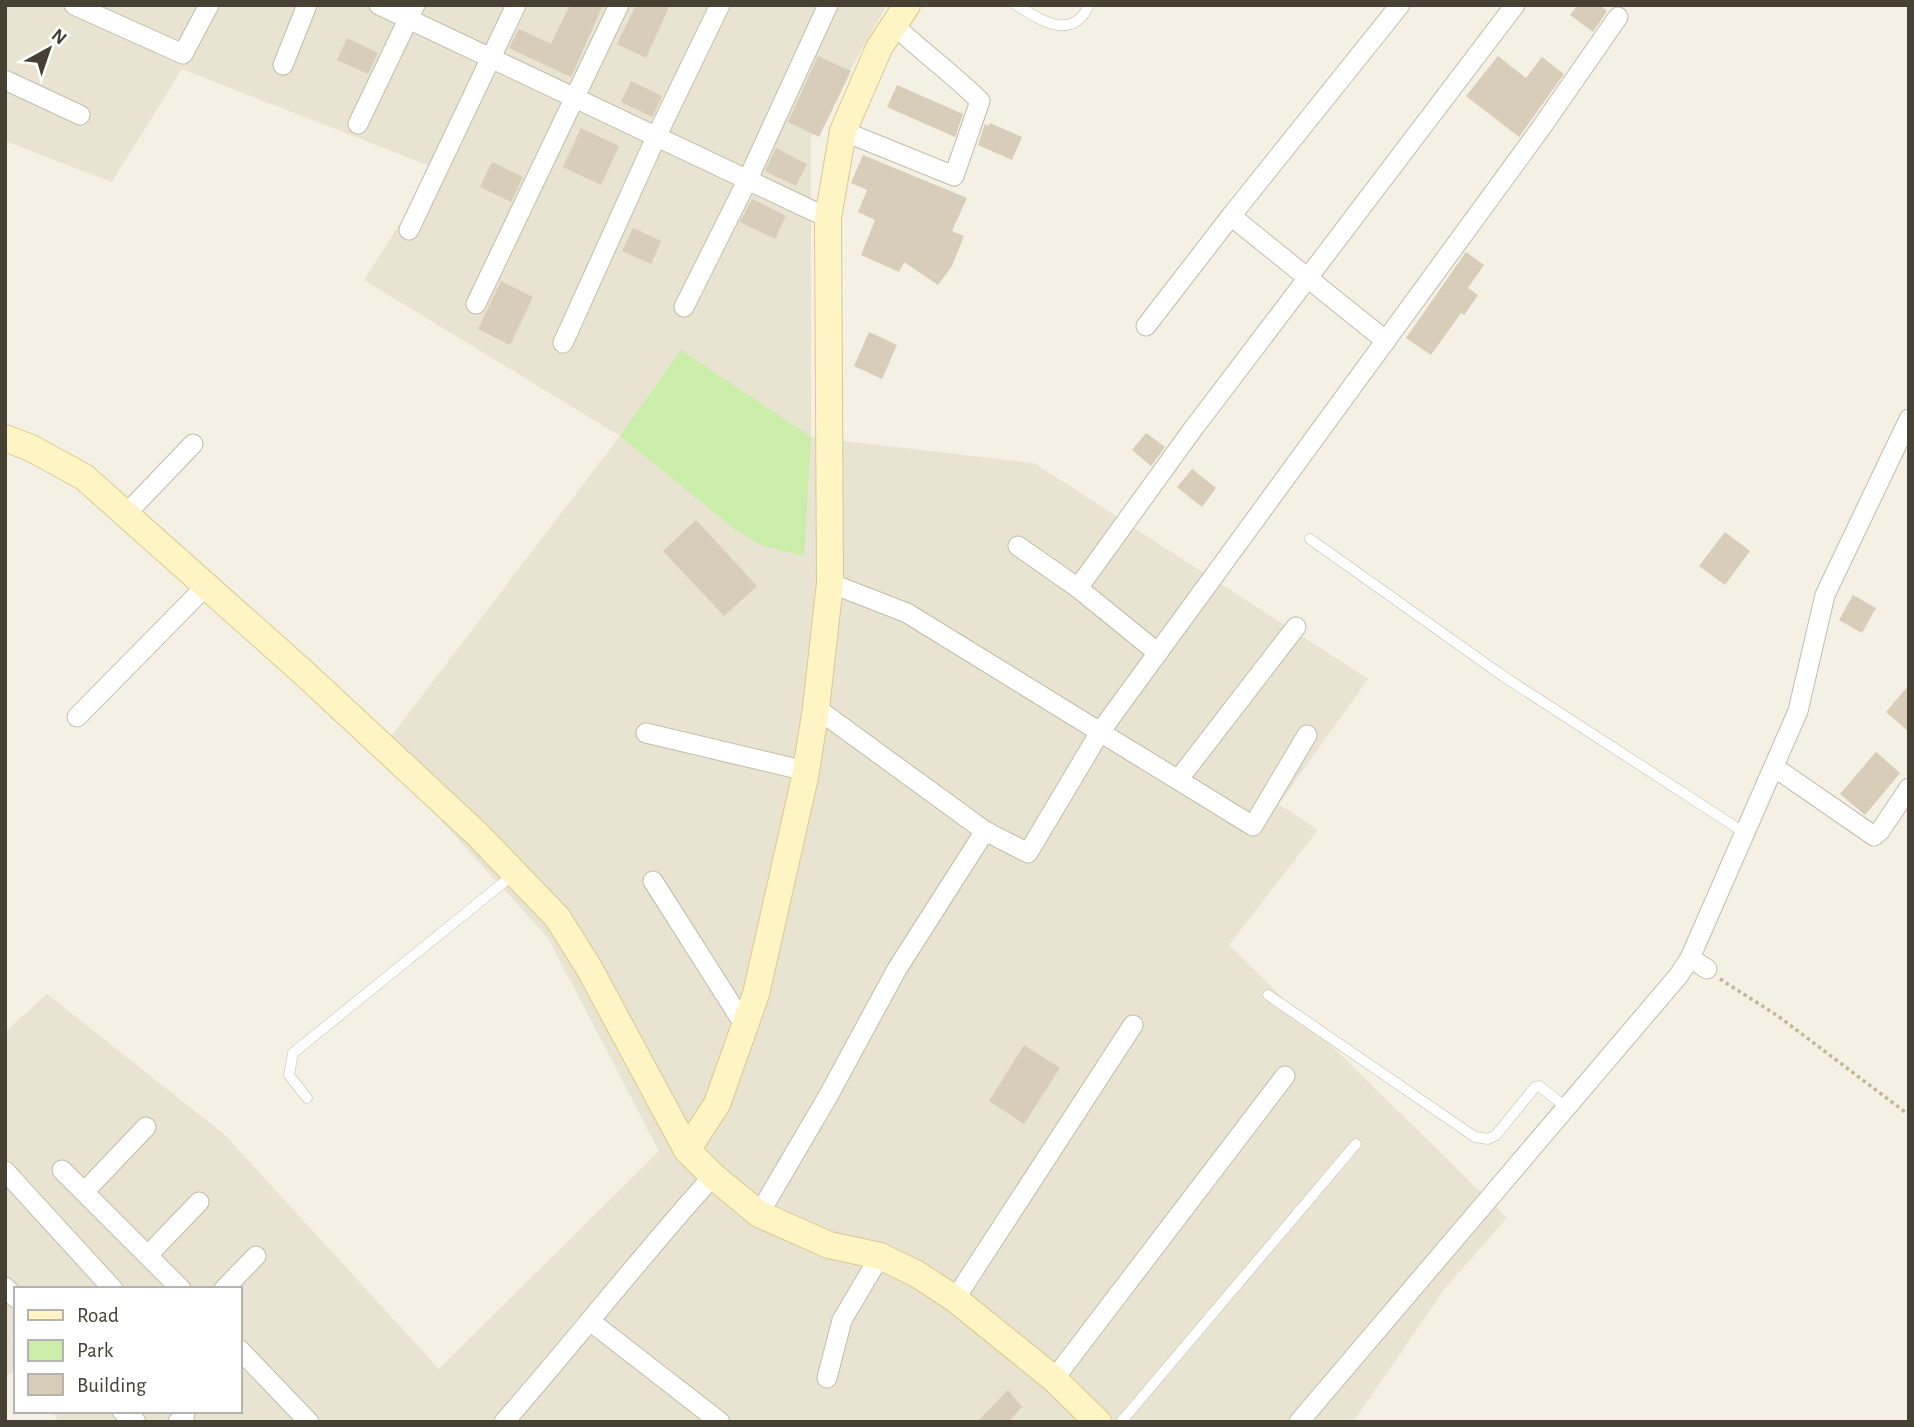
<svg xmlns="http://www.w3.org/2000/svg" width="1914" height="1427" viewBox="0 0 1914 1427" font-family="'Alegreya Sans',sans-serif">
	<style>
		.residential { fill: #e9e3d2 }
		.green { fill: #caeda9 }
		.building { fill: #d7cdb9 }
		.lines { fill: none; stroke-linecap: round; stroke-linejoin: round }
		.lane-casing { stroke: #c3bca9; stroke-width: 11 }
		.street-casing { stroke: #c3bca9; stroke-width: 21 }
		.secondary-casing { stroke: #d8ca8f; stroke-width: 28 }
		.path { stroke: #c4b796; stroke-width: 3.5; stroke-dasharray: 3.5 3.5; stroke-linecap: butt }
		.lane { stroke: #fff; stroke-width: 10 }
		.street { stroke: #fff; stroke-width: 19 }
		.secondary { stroke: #fff5c4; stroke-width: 26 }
	</style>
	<rect width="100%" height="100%" fill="#f4f0e4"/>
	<polygon class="residential" points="5,5 887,5 811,139 811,437 1034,463 1368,679 1279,804 1318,830 1229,945 1507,1218 1446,1287 1353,1422 60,1422 51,1411 240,1411 240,1289 16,1289 16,1370 5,1377 5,1032 47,994 225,1135 439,1369 659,1151 548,938 379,752 620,436 364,280 435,168 182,69 112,182 5,141"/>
	<polygon class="green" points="681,350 811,437 804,556 761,545 736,530 620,436"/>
	<g class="building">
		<polygon points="570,5 603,5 571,77 509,48 519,29 551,44"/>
		<polygon points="636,5 670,5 646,58 617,44"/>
		<polygon points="1578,5 1599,5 1607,11 1593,32 1570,15"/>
		<polygon points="347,38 378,53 368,74 337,60"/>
		<polygon points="818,56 851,71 819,137 788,122"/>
		<polygon points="1498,56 1526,78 1542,57 1564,74 1519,137 1466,96"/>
		<polygon points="631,81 662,96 652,117 621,102"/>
		<polygon points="897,85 963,114 955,137 887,107"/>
		<polygon points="990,123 1022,137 1012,160 978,145 985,124 989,126"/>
		<polygon points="581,128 619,146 601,185 563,167"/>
		<polygon points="776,148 807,164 796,186 765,171"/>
		<polygon points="863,155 967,198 952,231 964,236 952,266 938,285 904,262 899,272 861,255 875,220 858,212 867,190 851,183"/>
		<polygon points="492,162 523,177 511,202 480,187"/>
		<polygon points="752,199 786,216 775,239 740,222"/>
		<polygon points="633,228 661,241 651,264 622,251"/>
		<polygon points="1466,252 1484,265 1468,288 1478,295 1464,315 1461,313 1431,355 1406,338"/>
		<polygon points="501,281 533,297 510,345 478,329"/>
		<polygon points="869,332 897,345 882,379 854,366"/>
		<polygon points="1146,433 1165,447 1151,466 1132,450"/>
		<polygon points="1192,469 1216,488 1202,507 1177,487"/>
		<polygon points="696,520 757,586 724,616 663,551"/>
		<polygon points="1725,532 1750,551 1725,585 1699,566"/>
		<polygon points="1853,595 1876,608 1862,633 1839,620"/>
		<polygon points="1909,685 1909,732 1886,712"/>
		<polygon points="1876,752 1900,773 1865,815 1840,794"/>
		<polygon points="1024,1045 1060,1068 1024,1124 989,1101"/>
		<polygon points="1008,1390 1022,1407 1008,1422 977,1422"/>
	</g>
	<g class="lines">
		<defs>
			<g id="lane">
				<path d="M1016,5C1041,20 1072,42 1089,5"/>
				<polyline points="1310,539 1503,676 1745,833"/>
				<polyline points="1268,995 1475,1137 1488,1139 1496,1135 1535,1087 1539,1086 1566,1107"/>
				<polyline points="307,1098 289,1075 293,1053 514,874"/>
				<polyline points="1121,1422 1356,1144"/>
			</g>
			<g id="street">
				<polyline points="74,5 183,54 209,5"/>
				<polyline points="379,5 828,218"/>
				<polyline points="283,65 307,5"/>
				<polyline points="5,80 80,115"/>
				<polyline points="358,124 415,5"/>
				<path d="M843,131L954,176L980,101C953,74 922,52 894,25"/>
				<polyline points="409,230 516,5"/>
				<polyline points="476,304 619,5"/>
				<polyline points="684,307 748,179 828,5"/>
				<polyline points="1146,326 1231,216"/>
				<polyline points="1386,341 1231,216 1400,5"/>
				<polyline points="563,343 657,135 720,5"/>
				<polyline points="126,514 193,444"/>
				<polyline points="1018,546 1078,588 1158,653"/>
				<polyline points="1078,588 1193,429 1515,5"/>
				<polyline points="816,708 985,831"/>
				<polyline points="77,717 206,586"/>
				<polyline points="646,733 806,771"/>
				<polyline points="1307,735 1253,826 1100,732 1541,128 1618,17"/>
				<polyline points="1774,767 1874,836 1880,831 1909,788"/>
				<polyline points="1178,780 1296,627"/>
				<polyline points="653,881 745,1026"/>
				<polyline points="1690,958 1798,711 1825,595 1909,419"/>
				<polyline points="62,1170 181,1289"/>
				<polyline points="5,1171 113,1289"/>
				<polyline points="84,1192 146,1127"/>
				<polyline points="759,1214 827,1098 897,969 985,831 1028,853 1100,732 907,613 830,583"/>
				<polyline points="148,1255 199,1202"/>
				<polyline points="5,1287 16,1298"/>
				<polyline points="224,1289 256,1256"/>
				<polyline points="955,1299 1133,1025"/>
				<polyline points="590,1321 720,1422"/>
				<polyline points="240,1350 309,1422"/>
				<polyline points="827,1378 842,1320 880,1256"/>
				<polyline points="1054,1379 1285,1076"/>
				<polyline points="122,1411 136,1422"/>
				<polyline points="178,1422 184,1419 185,1411"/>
				<path d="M504,1422C575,1341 641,1256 713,1176"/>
				<polyline points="1299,1422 1679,975 1690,958 1707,969"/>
			</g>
			<g id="secondary">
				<polyline points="5,438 31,448 84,477 305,674 477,834 557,917 589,968 687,1150 713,1176 759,1214 829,1245 880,1256 917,1274 955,1299 1054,1379 1098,1422"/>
				<polyline points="687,1150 717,1104 756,994 805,777 816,708 830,583 828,218 843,131 879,48 907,5"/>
			</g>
		</defs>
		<use href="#lane" class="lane-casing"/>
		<use href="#street" class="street-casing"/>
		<use href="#secondary" class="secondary-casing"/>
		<polyline class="path" points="1720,979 1778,1016 1909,1115"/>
		<use href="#lane" class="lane"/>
		<use href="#street" class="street"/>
		<use href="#secondary" class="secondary"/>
	</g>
	<rect width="1914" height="1427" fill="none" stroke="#474134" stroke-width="14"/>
	<rect x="14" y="1287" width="228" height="126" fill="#ffffff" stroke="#b5b3ae" stroke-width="2"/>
	<rect x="28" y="1310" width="35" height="10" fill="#fff5c4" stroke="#b5b3ae" stroke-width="2"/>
	<text x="77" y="1322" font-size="21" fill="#474134">Road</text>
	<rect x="28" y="1340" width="35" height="21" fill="#caeda9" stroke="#b5b3ae" stroke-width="2"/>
	<text x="77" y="1357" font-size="21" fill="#474134">Park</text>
	<rect x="28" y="1374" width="35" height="21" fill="#d7cdb9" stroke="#b5b3ae" stroke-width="2"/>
	<text x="77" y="1392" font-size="21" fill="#474134">Building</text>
	<g transform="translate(49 49) rotate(40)" stroke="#ffffff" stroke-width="5" paint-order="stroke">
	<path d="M0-5L12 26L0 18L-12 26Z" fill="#474134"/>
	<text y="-10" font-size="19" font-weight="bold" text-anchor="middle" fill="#474134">N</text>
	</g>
</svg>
